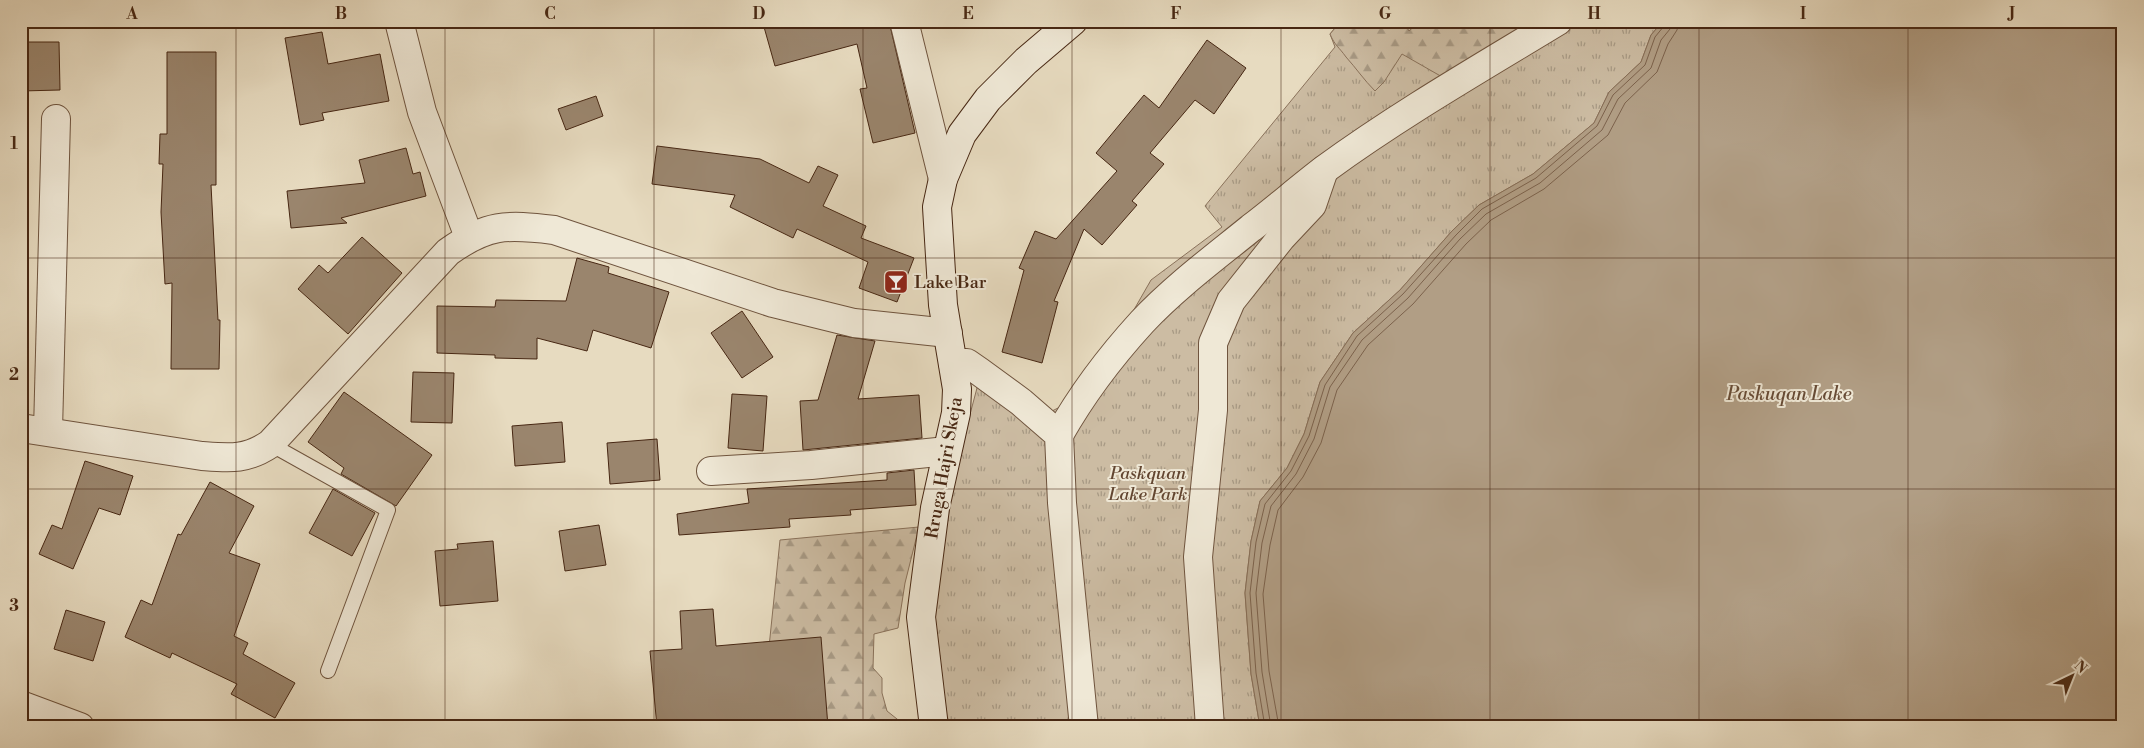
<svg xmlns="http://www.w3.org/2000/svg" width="2144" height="748" viewBox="0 0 2144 748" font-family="'Libre Bodoni',serif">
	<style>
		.grass { fill: url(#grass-tufts); stroke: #8a725b }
		.forest { fill: url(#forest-firs); stroke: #8a725b }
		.water { fill: #b19e85; stroke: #876e57 }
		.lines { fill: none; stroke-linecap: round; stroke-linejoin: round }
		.shore { stroke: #7c624c; stroke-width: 1 }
		.building { fill: #9a856d; stroke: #472713 }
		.lane-casing { stroke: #6f543e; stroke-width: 16 }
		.street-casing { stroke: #6f543e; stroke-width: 30 }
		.secondary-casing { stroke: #472713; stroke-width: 30 }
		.lane { stroke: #efe8d6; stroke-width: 14 }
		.street { stroke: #efe8d6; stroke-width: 28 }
		.secondary { stroke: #efe8d6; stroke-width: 28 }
		.grid { fill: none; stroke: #472713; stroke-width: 1; stroke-opacity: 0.55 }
		.labels { text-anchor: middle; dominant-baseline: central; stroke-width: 4; stroke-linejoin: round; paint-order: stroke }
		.poi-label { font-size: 18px; fill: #472713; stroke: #efe8d6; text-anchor: start }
		.street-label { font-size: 18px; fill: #472713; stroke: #efe8d6 }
		.park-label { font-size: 18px; font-style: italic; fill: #624530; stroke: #efe8d6 }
		.water-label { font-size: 19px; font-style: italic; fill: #674b35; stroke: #efe8d6 }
		.neatline { fill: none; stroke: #472713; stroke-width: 2 }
		.grid-label { font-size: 16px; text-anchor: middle; font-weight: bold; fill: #472713 }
	</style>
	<defs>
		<pattern id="grass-tufts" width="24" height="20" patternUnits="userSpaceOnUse" patternTransform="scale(1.25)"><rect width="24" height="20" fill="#ccbca3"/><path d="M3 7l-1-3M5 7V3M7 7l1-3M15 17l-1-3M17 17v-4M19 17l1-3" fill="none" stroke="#a79984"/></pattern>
		<pattern id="forest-firs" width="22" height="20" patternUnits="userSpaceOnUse" patternTransform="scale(1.25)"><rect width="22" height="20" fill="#ccbca3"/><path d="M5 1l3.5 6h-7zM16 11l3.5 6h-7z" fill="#a79984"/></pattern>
	</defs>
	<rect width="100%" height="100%" fill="#e7dbc0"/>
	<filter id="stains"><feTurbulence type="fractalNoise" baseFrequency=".004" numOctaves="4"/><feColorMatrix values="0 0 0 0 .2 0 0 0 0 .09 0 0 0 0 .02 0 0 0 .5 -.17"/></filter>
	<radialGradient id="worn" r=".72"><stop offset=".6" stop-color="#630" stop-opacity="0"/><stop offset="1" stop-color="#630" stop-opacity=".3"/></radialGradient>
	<polygon class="grass" points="1341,21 1663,21 1651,35 1641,62 1609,92 1594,123 1533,174 1479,205 1452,231 1400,290 1353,333 1320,382 1304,434 1287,468 1260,501 1251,541 1245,593 1251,674 1260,727 948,727 934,607 956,467 977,388 982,357 1050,412 1068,403 1112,348 1151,280 1222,227 1205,206 1335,47 1330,34"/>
	<g class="forest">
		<path d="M1341,21H1403L1409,31L1420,21H1532L1444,78L1402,54L1384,82L1375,91C1364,80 1356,68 1346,57C1339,47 1335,46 1330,34Z"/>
		<polygon points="919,527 905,583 898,628 874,634 873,668 882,678 882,693 887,711 907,727 826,727 769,647 780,540"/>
	</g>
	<polygon class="water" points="1663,21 2123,21 2123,727 1260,727 1251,674 1245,593 1251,541 1260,501 1287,468 1304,434 1320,382 1353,333 1400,290 1452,231 1479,205 1533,174 1594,123 1609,92 1641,62 1651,35"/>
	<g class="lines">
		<g class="shore">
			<polyline points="1265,727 1256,673 1250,593 1256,542 1265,504 1291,471 1309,436 1325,385 1357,336 1403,294 1456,235 1482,209 1536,178 1597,126 1613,95 1645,65 1655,37 1664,26 1665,21"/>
			<polyline points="1271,727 1262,672 1256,593 1262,543 1271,506 1296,474 1314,439 1330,387 1362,340 1408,298 1460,239 1486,214 1540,183 1602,130 1618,99 1651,68 1661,40 1670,29 1671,21"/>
			<polyline points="1279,727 1269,671 1263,594 1270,545 1278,510 1303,477 1321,443 1337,390 1368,345 1413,304 1466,244 1491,220 1544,189 1608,135 1625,103 1657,72 1668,44 1677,30 1679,21"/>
		</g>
	</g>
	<g class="building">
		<polygon points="784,21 889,21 915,133 873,143 860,89 867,88 857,44 775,66 764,27"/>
		<polygon points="322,32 328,64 380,54 389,101 322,113 324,120 300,125 285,38"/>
		<polygon points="1207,40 1246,68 1214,114 1195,100 1150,153 1164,164 1132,201 1137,205 1102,245 1084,229 1054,301 1058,302 1042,363 1002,352 1024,270 1019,268 1035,231 1056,239 1117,171 1096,153 1144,95 1159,108"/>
		<polygon points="21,42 59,42 60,90 21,91"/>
		<polygon points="167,52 216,52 216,185 211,185 218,320 220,320 219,369 171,369 172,283 165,284 161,212 163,164 159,164 160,134 167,134"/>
		<polygon points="596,96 603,116 566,130 558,109"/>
		<polygon points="657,146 760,159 809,183 818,166 838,175 823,206 866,226 861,238 914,258 897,302 859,288 868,262 797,229 793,238 730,207 735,195 652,184"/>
		<polygon points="406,148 413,174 420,172 426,196 341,218 347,223 291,228 287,191 365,183 359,160"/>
		<polygon points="362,237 402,273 348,334 298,289 319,265 328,273"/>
		<polygon points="577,258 609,267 608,273 669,292 651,348 593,330 587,351 537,338 537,359 495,358 495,355 437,353 437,306 495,307 496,300 566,301"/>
		<polygon points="742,311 773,357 742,378 711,333"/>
		<polygon points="837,335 875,341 858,399 919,395 922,438 803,450 800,401 818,400"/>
		<polygon points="413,372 454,373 452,423 411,422"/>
		<polygon points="344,392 432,455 396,506 341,474 344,468 308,442"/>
		<polygon points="732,394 767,396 763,451 728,448"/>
		<polygon points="562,422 565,462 515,466 512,426"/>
		<polygon points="657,439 660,480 610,484 607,443"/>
		<polygon points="85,461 133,476 120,515 99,508 73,569 39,554 52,525 62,529"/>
		<polygon points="914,470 916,505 850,510 851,515 789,519 790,527 679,535 677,514 749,503 747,489 887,480 887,473"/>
		<polygon points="210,482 254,506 229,553 260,564 234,636 248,643 243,654 295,683 275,718 231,694 237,684 172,653 170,658 125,637 141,600 152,605 178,534 181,535"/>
		<polygon points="333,489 375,513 352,556 309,533"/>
		<polygon points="599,525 606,565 565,571 559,531"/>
		<polygon points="493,541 498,601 440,606 435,551 458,549 457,544"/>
		<polygon points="713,609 716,646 821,637 828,727 657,727 650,651 682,649 680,611"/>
		<polygon points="66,610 105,622 93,661 54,649"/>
	</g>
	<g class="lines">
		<defs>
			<polyline id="lane" points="270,444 388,510 328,671"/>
			<g id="street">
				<polyline points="399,21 422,112 469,237"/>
				<polyline points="904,21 943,179"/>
				<polyline points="953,363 967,363 980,372 1021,402 1059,435 1062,503 1084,727"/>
				<path d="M21,428L202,456C230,458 246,460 270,444L448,252C487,224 506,224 554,230L773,303L854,323L948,333"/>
				<polyline points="48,431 56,119"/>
				<path d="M1059,435C1082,394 1111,356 1142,322C1175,287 1214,258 1251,228C1276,209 1300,188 1325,169C1399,115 1479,69 1558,21"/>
				<polyline points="711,471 811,465 947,451"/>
				<polyline points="21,705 80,727"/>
				<polyline points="1210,727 1198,557 1213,410 1213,343 1231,301 1281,238 1312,205 1324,170"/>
			</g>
			<polyline id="secondary" points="934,727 921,617 935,508 956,413 957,389 943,305 937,207 943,179 962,134 988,99 1026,61 1073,21"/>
		</defs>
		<use href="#lane" class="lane-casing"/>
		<use href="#street" class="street-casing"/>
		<use href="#secondary" class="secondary-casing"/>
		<use href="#lane" class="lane"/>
		<use href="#street" class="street"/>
		<use href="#secondary" class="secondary"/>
	</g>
	<path class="grid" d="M236,21V727M445,21V727M654,21V727M863,21V727M1072,21V727M1281,21V727M1490,21V727M1699,21V727M1908,21V727M21,258H2123M21,489H2123"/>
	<defs>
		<symbol id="bar-square" viewBox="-11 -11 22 22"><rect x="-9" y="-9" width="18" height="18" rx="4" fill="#8f2418" stroke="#efe8d6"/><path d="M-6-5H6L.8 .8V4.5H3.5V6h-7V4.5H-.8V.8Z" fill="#fff"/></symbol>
	</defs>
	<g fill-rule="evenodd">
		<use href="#bar-square" x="882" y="268" width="28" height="28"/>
	</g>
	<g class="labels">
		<g class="poi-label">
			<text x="914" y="282">Lake Bar</text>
		</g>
		<g class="street-label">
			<text transform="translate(944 468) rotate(-80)">Rruga Hajri Skeja</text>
		</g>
		<g class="park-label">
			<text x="1148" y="473">Paskquan<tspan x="1148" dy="21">Lake Park</tspan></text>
		</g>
		<g class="water-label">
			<text x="1789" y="394">Paskuqan Lake</text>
		</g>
	</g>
	<rect width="2144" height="748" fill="none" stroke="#e7dbc0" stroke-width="55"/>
	<g transform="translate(2072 676) rotate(43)" stroke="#efe8d6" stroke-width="4" paint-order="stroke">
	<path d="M0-4L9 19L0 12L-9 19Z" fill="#472713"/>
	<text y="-8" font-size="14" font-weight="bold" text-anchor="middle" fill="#472713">N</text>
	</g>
	<rect x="28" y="28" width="2088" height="692" class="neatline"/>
	<g class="grid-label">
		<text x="132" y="19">A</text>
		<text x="341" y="19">B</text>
		<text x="550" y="19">C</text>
		<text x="759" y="19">D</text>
		<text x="968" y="19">E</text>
		<text x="1176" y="19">F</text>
		<text x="1385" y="19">G</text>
		<text x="1594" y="19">H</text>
		<text x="1803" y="19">I</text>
		<text x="2012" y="19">J</text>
		<text x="14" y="149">1</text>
		<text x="14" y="380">2</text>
		<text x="14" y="611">3</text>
	</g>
	<rect width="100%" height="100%" filter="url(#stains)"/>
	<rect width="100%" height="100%" fill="url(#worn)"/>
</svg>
